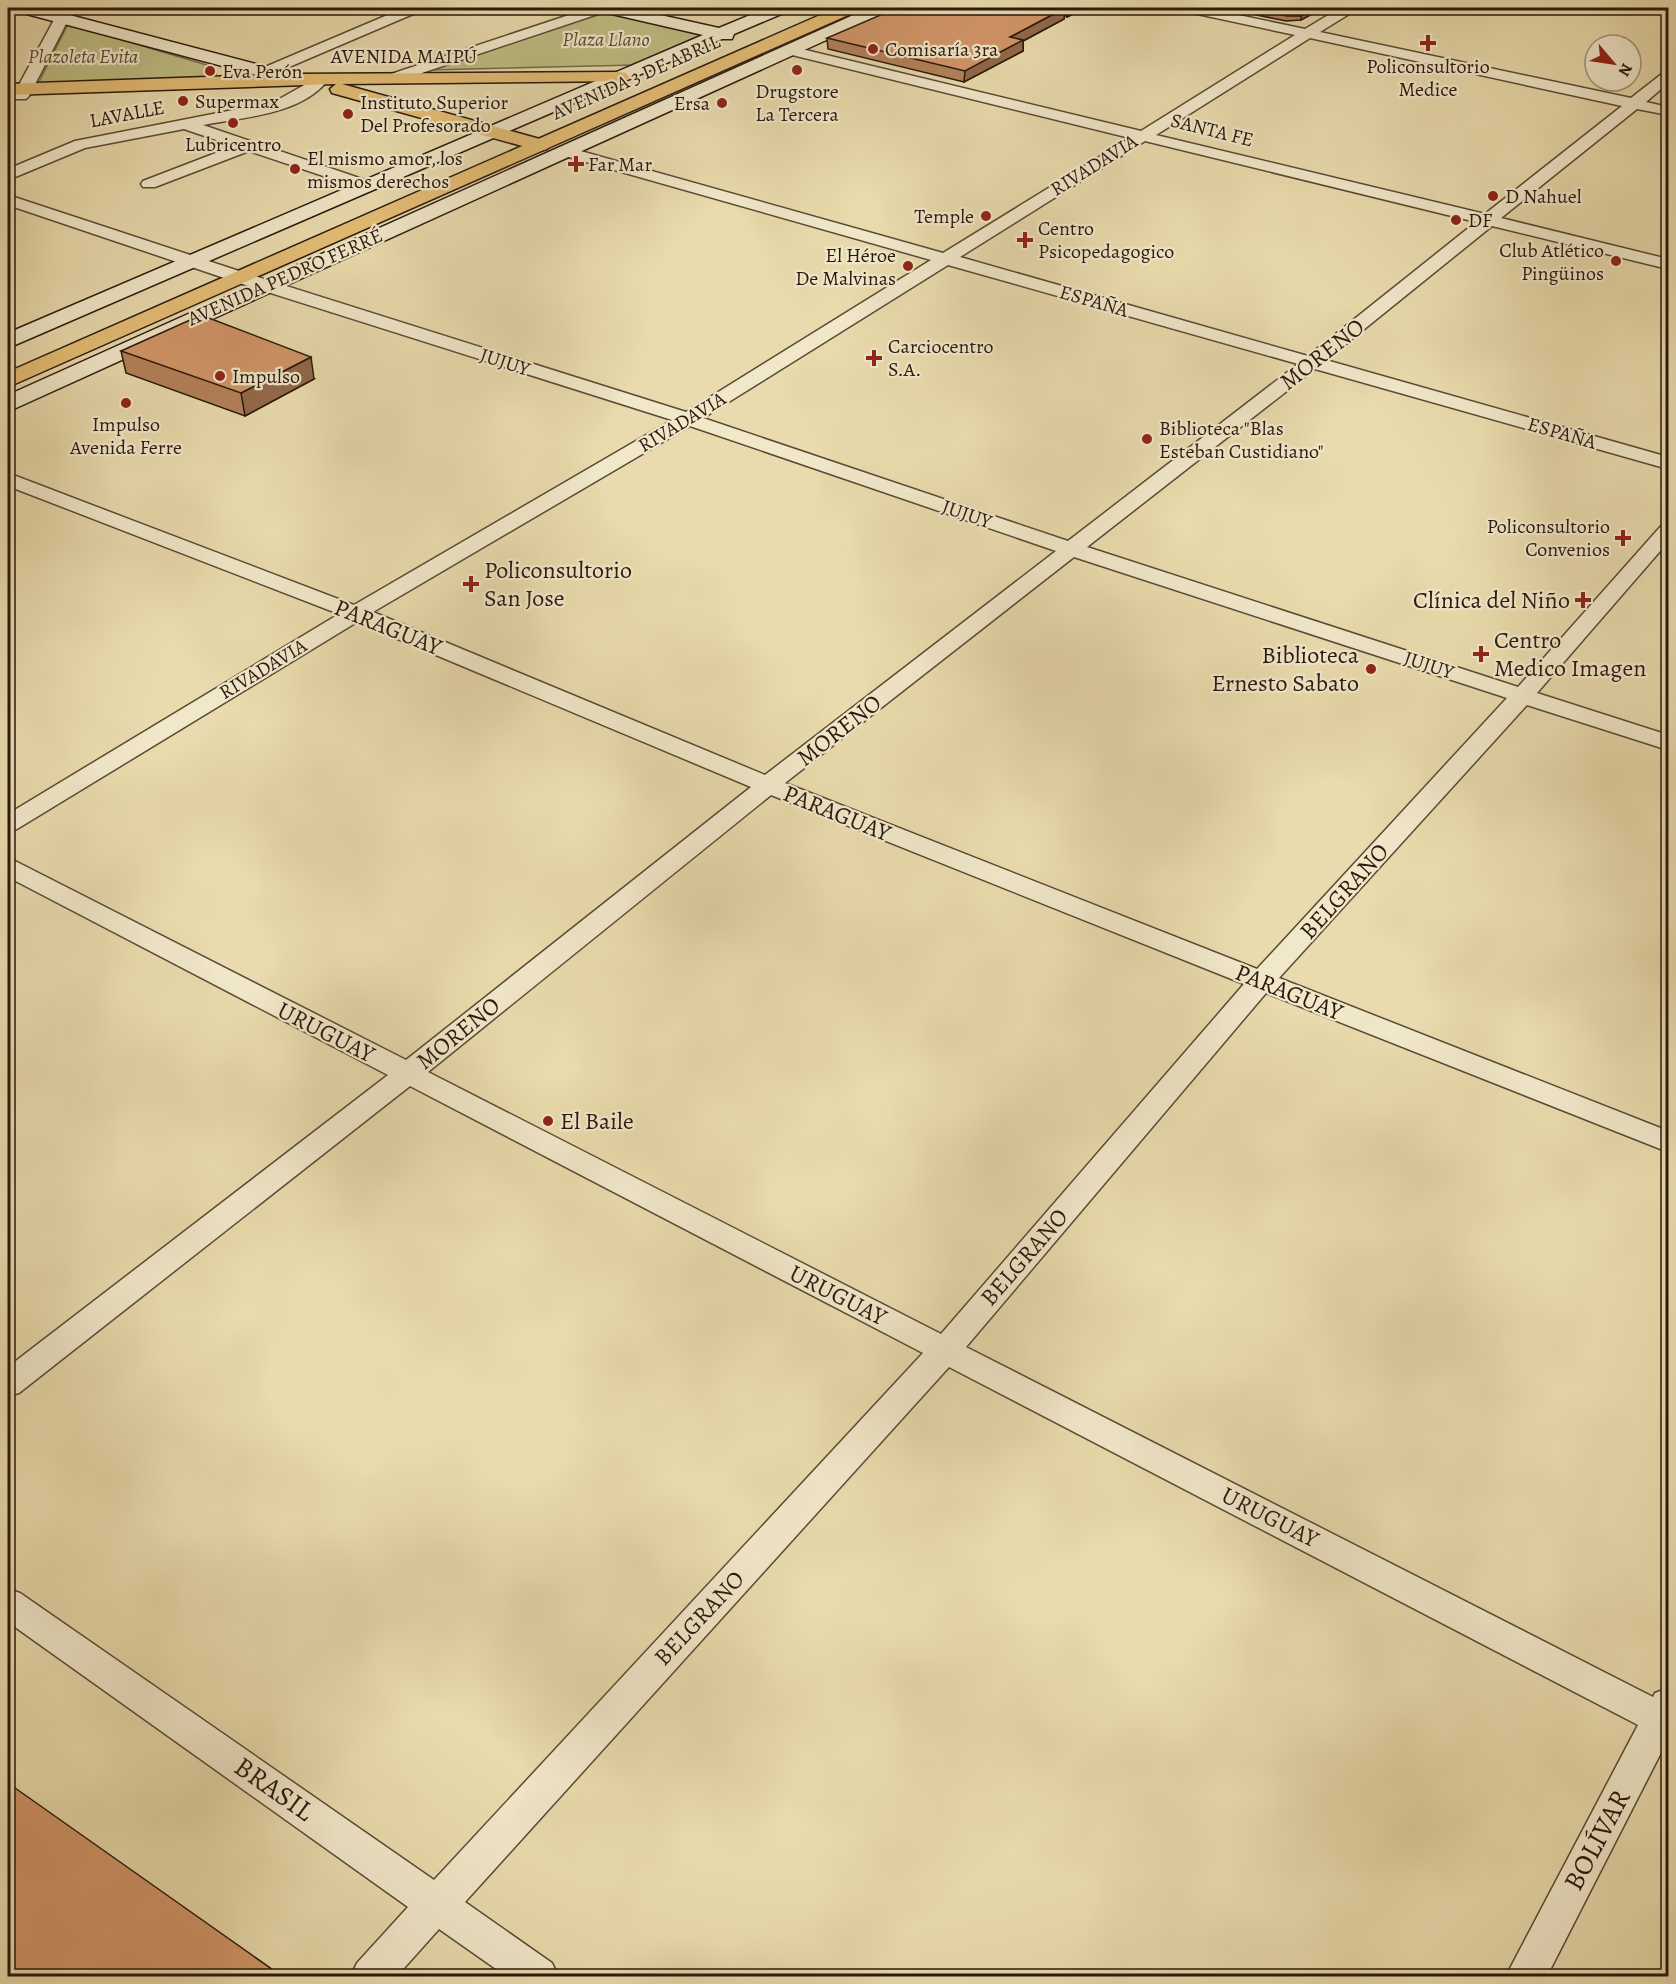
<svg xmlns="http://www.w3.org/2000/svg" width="1676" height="1984" viewBox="0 0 1676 1984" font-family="Alegreya,serif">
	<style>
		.green { fill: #bebe84; stroke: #746c48; stroke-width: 1.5 }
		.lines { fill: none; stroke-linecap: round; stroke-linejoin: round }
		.minor-casing { stroke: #594a35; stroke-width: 3 }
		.secondary-casing { stroke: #29190d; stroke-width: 3 }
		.primary-casing { stroke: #29190d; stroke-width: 3 }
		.trunk-casing { stroke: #29190d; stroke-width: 3 }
		.minor { fill: #f1e8ca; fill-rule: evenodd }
		.secondary { fill: #f1e8ca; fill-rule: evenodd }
		.primary { fill: #e4be76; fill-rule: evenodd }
		.trunk { fill: #e4be76; fill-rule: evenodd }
		.wall { fill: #b4815a; stroke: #29190d; stroke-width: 1.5 }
		.shaded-wall { fill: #92694a; stroke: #29190d; stroke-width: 1.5 }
		.building { fill: #d19669; stroke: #29190d; stroke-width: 1.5 }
		.poi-dot { fill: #8f2418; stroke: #f1e8ca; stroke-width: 2 }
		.labels { text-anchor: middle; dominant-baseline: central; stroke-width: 4.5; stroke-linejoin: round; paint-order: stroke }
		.far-park-label { font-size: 20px; font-style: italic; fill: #564b31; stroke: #f1e8ca }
		.far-poi-label { font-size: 20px; fill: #29190d; stroke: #f1e8ca; text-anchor: start }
		.far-street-label { font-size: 20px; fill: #29190d; stroke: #f1e8ca }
		.street-label { font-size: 24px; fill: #29190d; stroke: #f1e8ca }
		.poi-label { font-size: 24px; fill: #29190d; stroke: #f1e8ca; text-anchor: start }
		.near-street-label { font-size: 28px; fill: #29190d; stroke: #f1e8ca }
	</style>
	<rect width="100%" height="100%" fill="#e9dbad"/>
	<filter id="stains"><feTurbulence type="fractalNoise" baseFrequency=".00333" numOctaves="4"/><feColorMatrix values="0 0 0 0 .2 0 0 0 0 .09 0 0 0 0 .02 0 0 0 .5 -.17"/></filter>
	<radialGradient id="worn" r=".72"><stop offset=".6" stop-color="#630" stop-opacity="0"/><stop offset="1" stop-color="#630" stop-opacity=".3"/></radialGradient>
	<g class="green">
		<polygon points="606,10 706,34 636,65 430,70"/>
		<polygon points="68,24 207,65 213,68 216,74 207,78 38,84"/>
	</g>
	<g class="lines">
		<defs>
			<g id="minor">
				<polygon points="404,8 422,8 420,11 268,76 263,77 256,73 258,70"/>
				<polygon points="590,8 609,8 607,11 395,82 385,82 383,79 385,76"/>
				<path d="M1181,8H1205L1305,29L1340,8H1356L1354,11L1320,32L1631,98L1663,73L1668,72V83L1646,102L1668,107V115L1637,109L1501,218L1668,259V269L1492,226L1326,360L1668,457V469L1315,369L1087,547L1518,687L1661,526L1668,524V542L1537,693L1668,735V750L1527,705L1279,978L1668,1131V1152L1266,993L966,1347L1653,1697L1655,1693L1668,1688V1739L1547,1976H1506L1638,1725L949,1367L465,1902L552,1963L558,1976H506L439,1929L397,1976H351L357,1963L408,1907L8,1622V1589L20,1593L434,1880L923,1353L410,1086L19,1393L8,1396V1367L388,1075L8,877V859L17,862L406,1060L751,787L357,622L17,829L8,831V814L339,614L8,486V473L354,605L672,420L233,281L8,205V195L245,273L686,412L931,260L558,154L556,151L558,148H570L943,253L1130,138L784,53L782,50L784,47L789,46L1141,131L1295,35L1188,12ZM1310,38L1622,106L1485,214L1156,135ZM1145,141L1476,222L1308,356L960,257ZM948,265L1298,364L1068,541L703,418ZM690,426L1056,551L765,775L373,612ZM1074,557L1507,698L1257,969L785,783ZM771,795L1244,984L941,1334L428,1072Z"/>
				<polygon points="62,14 69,18 29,96 26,99 16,99 13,96 55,18"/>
				<path d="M322,75L327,76L329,79C301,115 244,117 203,125L374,183L376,186L374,189H362L249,151L155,187H143L141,184L143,181L234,146L184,129L85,148L8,180V169L75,141L274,102Z"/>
			</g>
			<g id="secondary">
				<polygon points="17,8 43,8 298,75 301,79 298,83 286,83 19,12"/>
				<polygon points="601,8 629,8 719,28 767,8 789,8 786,12 734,34 732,39 722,39 8,348 8,333 703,35 603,12"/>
				<polygon points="869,8 891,8 888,12 16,408 8,410 8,395"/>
			</g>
			<polygon id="primary" points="620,72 626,73 629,77 626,81 342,84 547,141 550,145 547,149 540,151 332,93 330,89 336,84 8,95 8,84 292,74"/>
			<polygon id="trunk" points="836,8 858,8 855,12 8,387 8,372"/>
		</defs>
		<use href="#minor" class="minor-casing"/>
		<use href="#secondary" class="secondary-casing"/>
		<use href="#primary" class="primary-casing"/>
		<use href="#trunk" class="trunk-casing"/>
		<use href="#minor" class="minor"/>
		<use href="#secondary" class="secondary"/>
		<use href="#primary" class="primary"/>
		<use href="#trunk" class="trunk"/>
	</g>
	<g class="wall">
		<polygon points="1085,8 1067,17 1065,15 1064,19 1023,41 1023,51 964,82 828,49 827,38 910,14"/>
		<polygon points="1223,8 1323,8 1301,20 1286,21"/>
		<polygon points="121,351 314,379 245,416 126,373"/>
	</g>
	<g class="shaded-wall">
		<polygon points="1065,8 1064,19 1023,41 1023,51 964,82 965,71 1010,37"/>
		<polygon points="1077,8 1085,8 1067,17 1067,13"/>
		<polygon points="1315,8 1323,8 1301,20 1301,16"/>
		<polygon points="311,357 314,379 245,416 241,393"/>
	</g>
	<g class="building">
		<polygon points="924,8 1065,8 1010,37 1023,40 965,71 827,38 892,10 910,14"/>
		<polygon points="1063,8 1077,8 1067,13 1065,10 1065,8"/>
		<polygon points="1246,8 1315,8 1301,16 1287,16"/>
		<polygon points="201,315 311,357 241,393 121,351"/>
		<polygon points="8,1783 283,1977 8,1977"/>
	</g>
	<g class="poi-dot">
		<path d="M1425 34h6v6h6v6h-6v6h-6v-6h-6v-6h6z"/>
		<circle cx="873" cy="49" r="6"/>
		<circle cx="797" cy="70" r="6"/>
		<circle cx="210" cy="71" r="6"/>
		<circle cx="183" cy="101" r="6"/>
		<circle cx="722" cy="103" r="6"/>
		<circle cx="348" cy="114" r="6"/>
		<circle cx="233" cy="123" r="6"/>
		<path d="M573 155h6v6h6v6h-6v6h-6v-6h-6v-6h6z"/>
		<circle cx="295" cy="169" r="6"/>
		<circle cx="1493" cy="196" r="6"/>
		<circle cx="986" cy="216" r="6"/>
		<circle cx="1456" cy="220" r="6"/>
		<path d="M1022 231h6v6h6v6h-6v6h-6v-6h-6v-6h6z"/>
		<circle cx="1616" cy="261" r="6"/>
		<circle cx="908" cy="266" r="6"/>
		<path d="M871 349h6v6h6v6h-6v6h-6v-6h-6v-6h6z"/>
		<circle cx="220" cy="376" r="6"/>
		<circle cx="126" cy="403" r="6"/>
		<circle cx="1147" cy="439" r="6"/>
		<path d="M1620 529h6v6h6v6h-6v6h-6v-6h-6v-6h6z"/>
		<path d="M468 575h6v6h6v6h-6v6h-6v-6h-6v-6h6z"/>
		<path d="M1580 591h6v6h6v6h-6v6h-6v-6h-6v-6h6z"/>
		<path d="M1478 645h6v6h6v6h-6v6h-6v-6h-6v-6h6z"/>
		<circle cx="1371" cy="669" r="6"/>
		<circle cx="548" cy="1121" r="6"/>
	</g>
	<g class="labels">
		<g class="far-park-label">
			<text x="606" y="39">Plaza Llano</text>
			<text x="83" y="56">Plazoleta Evita</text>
		</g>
		<g class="far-poi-label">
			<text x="885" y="49">Comisaría 3ra</text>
			<text x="1428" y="66" text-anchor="middle">Policonsultorio<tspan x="1428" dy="23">Medice</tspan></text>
			<text x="222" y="71">Eva Perón</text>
			<text x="797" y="91" text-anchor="middle">Drugstore<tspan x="797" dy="23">La Tercera</tspan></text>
			<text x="195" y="101">Supermax</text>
			<text x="360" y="102">Instituto Superior<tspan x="360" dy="23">Del Profesorado</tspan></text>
			<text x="710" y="103" text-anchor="end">Ersa</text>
			<text x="233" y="144" text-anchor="middle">Lubricentro</text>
			<text x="307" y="158">El mismo amor, los<tspan x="307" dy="23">mismos derechos</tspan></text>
			<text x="588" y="164">Far Mar</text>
			<text x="1505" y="196">D Nahuel</text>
			<text x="974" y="216" text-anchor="end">Temple</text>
			<text x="1468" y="220">DF</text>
			<text x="1038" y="228">Centro<tspan x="1038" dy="23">Psicopedagogico</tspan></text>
			<text x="1604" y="250" text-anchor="end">Club Atlético<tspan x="1604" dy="23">Pingüinos</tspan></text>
			<text x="896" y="255" text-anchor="end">El Héroe<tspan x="896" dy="23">De Malvinas</tspan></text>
			<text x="888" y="346">Carciocentro<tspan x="888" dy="23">S.A.</tspan></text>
			<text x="232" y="376">Impulso</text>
			<text x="126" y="424" text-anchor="middle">Impulso<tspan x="126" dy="23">Avenida Ferre</tspan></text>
			<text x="1159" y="428">Biblioteca "Blas<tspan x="1159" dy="23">Esteban Custidiano"</tspan></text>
			<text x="1610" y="526" text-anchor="end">Policonsultorio<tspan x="1610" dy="23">Convenios</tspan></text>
		</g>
		<g class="far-street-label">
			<text x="404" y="56">AVENIDA MAIPÚ</text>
			<text transform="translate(636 77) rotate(-24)">AVENIDA 3 DE ABRIL</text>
			<text transform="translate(127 114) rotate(-11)">LAVALLE</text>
			<text transform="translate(1212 130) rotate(14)">SANTA FE</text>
			<text transform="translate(1094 165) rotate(-32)">RIVADAVIA</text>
			<text transform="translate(285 277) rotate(-24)">AVENIDA PEDRO FERRÉ</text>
			<text transform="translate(1094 301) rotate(16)">ESPAÑA</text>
			<text transform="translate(505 362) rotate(18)">JUJUY</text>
			<text transform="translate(682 422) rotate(-31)">RIVADAVIA</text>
			<text transform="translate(1562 433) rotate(16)">ESPAÑA</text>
			<text transform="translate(967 514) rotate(19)">JUJUY</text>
			<text transform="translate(1429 665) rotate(18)">JUJUY</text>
			<text transform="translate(263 669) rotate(-31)">RIVADAVIA</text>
		</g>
		<g class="street-label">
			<text transform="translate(1322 354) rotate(-38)">MORENO</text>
			<text transform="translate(388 627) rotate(22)">PARAGUAY</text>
			<text transform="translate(839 730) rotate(-38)">MORENO</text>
			<text transform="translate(837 813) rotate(22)">PARAGUAY</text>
			<text transform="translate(1344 891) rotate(-48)">BELGRANO</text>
			<text transform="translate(1289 992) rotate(22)">PARAGUAY</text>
			<text transform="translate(326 1032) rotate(27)">URUGUAY</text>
			<text transform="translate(458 1033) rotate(-39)">MORENO</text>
			<text transform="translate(1024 1257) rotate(-49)">BELGRANO</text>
			<text transform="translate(838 1295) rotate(27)">URUGUAY</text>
			<text transform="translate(1270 1517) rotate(27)">URUGUAY</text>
			<text transform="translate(699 1618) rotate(-47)">BELGRANO</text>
		</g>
		<g class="poi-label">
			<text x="484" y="570">Policonsultorio<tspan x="484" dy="28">San Jose</tspan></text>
			<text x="1570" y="600" text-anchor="end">Clínica del Niño</text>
			<text x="1494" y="640">Centro<tspan x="1494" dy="28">Medico Imagen</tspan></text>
			<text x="1359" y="655" text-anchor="end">Biblioteca<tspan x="1359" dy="28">Ernesto Sabato</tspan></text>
			<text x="560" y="1121">El Baile</text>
		</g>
		<g class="near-street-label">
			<text transform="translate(274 1789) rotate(35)">BRASIL</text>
			<text transform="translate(1597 1840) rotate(-62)">BOLÍVAR</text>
		</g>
	</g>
	<rect width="1676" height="1984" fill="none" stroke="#e9dbad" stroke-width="30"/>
	<rect x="9" y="9" width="1658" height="1966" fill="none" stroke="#29190d" stroke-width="3"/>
	<rect x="15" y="15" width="1646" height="1954" fill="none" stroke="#29190d" stroke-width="1.5"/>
	<g transform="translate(1613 63) rotate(119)"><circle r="28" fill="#f1e8ca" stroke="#a1957e" stroke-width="1.5"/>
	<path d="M0-4.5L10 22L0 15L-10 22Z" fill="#8f2418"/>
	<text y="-9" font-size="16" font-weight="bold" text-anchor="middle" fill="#29190d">N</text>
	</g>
	<rect width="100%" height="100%" filter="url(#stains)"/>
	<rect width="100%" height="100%" fill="url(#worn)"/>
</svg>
